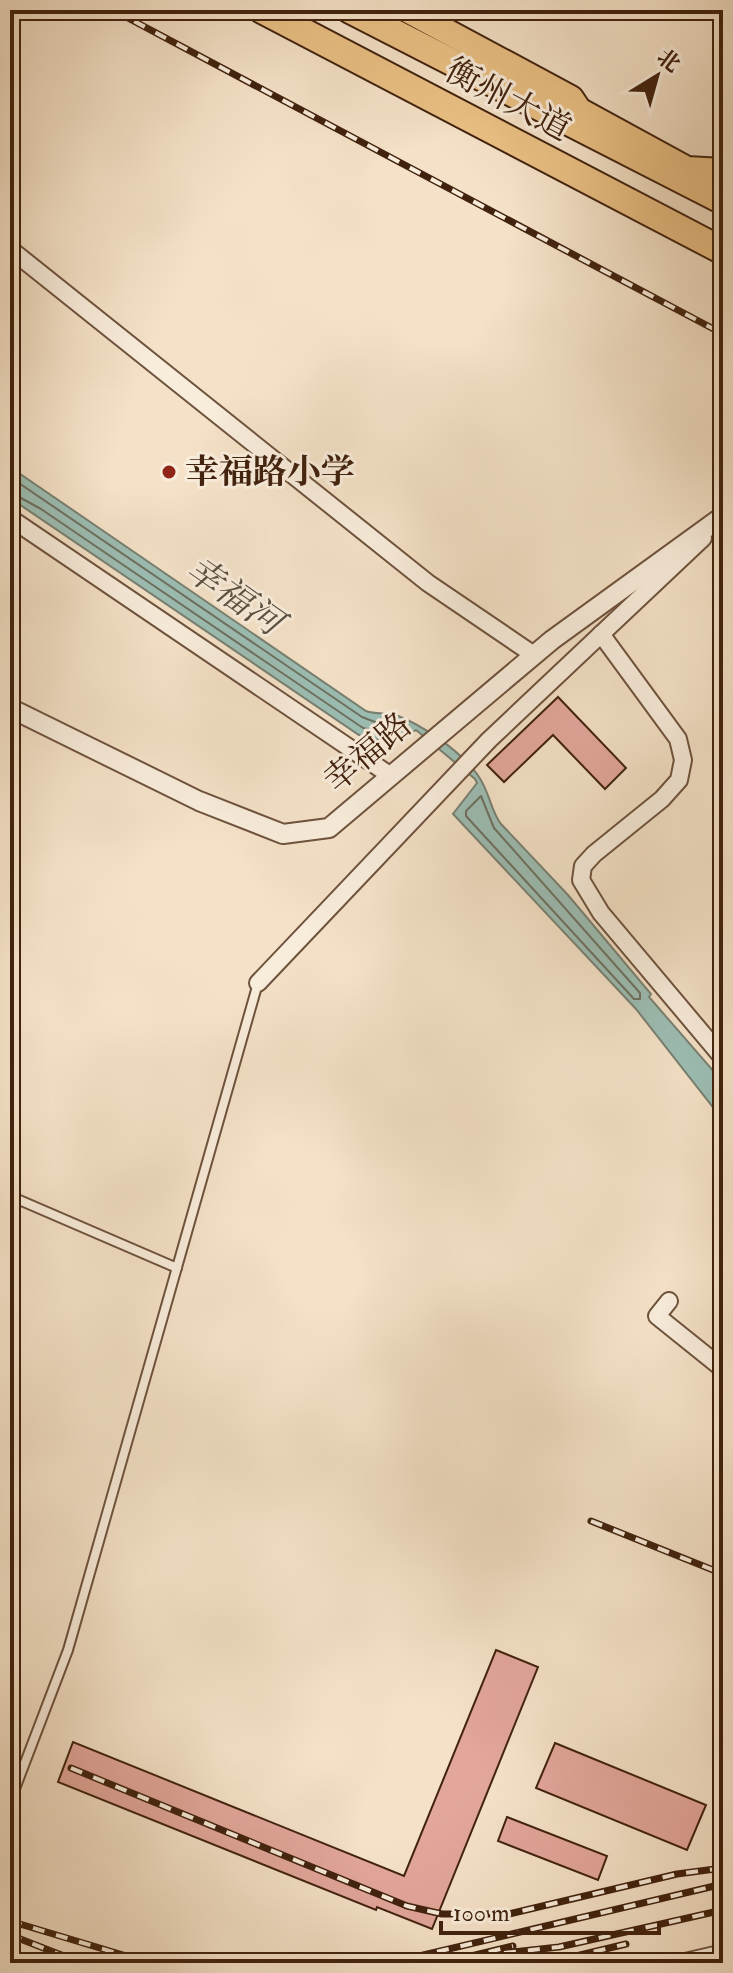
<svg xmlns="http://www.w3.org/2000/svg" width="733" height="1973" viewBox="0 0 733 1973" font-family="'IM FELL Double Pica','Noto Serif SC',serif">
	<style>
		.water { fill: #9cbeb4; stroke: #788072; stroke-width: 2 }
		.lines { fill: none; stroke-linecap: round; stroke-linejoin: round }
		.shore { stroke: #6e7061; stroke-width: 2 }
		.building { fill: #e2a69a; stroke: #41220e; stroke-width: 2 }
		.service-casing { stroke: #6e523c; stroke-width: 12 }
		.minor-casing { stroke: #6e523c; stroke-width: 20 }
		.tertiary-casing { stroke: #6e523c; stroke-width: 22 }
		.primary-casing { stroke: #41220e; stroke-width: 28 }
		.trunk-casing { stroke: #41220e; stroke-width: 30 }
		.service { stroke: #f8ecdb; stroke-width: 8 }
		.minor { stroke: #f8ecdb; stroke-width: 16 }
		.tertiary { stroke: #f8ecdb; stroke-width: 18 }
		.primary { stroke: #eac084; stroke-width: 24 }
		.trunk { stroke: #eac084; stroke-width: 26 }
		.rail-casing { stroke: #41220e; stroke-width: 7 }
		.rail { stroke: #f8ecdb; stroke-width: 4; stroke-dasharray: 12; stroke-linecap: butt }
		.poi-dot { fill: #8f2418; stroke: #f8ecdb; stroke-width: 3 }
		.labels { text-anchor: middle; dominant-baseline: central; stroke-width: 6; stroke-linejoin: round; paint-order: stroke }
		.street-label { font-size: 34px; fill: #41220e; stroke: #f8ecdb }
		.poi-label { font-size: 34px; font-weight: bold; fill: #41220e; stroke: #f8ecdb; text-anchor: start }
		.water-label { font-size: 36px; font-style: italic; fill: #5c5140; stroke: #f8ecdb }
	</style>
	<rect width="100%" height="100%" fill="#f4e1c7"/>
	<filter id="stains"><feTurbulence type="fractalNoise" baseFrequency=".0025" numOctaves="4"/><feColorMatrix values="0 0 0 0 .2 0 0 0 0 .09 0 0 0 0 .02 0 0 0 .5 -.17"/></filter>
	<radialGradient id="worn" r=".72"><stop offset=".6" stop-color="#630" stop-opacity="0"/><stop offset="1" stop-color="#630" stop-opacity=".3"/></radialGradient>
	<path class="water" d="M10,467L366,711C376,715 387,712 396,715C424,726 459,750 477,774C490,791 490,810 501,824L568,895L651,994L649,997L723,1082V1120L636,1009L453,814L477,783L475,779L416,730C399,742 377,743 359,735L10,498Z"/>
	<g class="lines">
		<g class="shore">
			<polyline points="10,477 362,717 375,722 392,722 397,729 380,732 363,728 41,509 10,492"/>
			<polygon points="481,796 494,828 640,993 640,999 634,999 466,816 466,811"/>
		</g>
	</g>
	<g class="building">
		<polygon points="558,697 626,768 605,789 553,735 504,782 487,765"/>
		<polygon points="496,1650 538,1667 432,1929 377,1907 376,1910 58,1782 73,1742 404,1876"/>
		<polygon points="555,1743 706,1805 687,1850 536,1788"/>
		<polygon points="507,1817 607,1856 598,1880 498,1841"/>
	</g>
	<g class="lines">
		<defs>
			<g id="service">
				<polyline points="10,1196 177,1268"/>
				<polyline points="10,1802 68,1650 258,983"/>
				<polyline points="663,1963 723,1949"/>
			</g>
			<g id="minor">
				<polyline points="10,249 428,583 534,655"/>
				<polyline points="10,518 391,776"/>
				<polyline points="601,634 678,739 683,760 679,780 662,799 594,854 583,866 581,880 601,913 723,1058"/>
				<polyline points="258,983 489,740 703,538"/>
				<polyline points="669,1301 657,1316 723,1369"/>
			</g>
			<polyline id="tertiary" points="10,708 199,801 283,834 329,828 552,640 723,516"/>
			<polyline id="primary" points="407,10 571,98 579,110 687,169 723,171"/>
			<g id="trunk">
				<polyline points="262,10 723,251"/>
				<polyline points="350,10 723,201"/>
			</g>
		</defs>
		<use href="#service" class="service-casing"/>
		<use href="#minor" class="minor-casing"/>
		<use href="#tertiary" class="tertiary-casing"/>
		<use href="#primary" class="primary-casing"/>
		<use href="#trunk" class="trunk-casing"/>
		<use href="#service" class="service"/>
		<use href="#minor" class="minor"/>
		<use href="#tertiary" class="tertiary"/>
		<use href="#primary" class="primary"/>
		<use href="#trunk" class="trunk"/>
		<defs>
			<g id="rail">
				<polyline points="113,10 723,334"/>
				<polyline points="591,1521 723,1574"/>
				<polyline points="71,1768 407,1906 442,1914 509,1914 677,1874 723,1868"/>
				<polyline points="10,1921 133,1958 172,1963"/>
				<polyline points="10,1935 82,1963"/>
				<polyline points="504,1953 559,1947 723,1910"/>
				<polyline points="366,1963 415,1957 723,1884"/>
				<polyline points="442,1963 513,1946"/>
				<polyline points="547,1963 626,1944"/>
			</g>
		</defs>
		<use href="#rail" class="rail-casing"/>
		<use href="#rail" class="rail"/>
	</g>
	<circle class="poi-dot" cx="169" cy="472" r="8"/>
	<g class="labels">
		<g class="street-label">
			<text transform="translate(508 100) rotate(28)">衡州大道</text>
			<text transform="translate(368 753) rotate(-40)">幸福路</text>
		</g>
		<g class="poi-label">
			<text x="185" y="472">幸福路小学</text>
		</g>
		<g class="water-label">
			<text transform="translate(234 596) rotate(35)">幸福河</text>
		</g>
	</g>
	<rect width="733" height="1973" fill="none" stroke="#f4e1c7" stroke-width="40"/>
	<rect x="12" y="12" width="709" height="1949" fill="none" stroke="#41220e" stroke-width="4"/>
	<rect x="20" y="20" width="693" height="1933" fill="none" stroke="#41220e" stroke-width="2"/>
	<g transform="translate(657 76) rotate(37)" stroke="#f8ecdb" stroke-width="6" paint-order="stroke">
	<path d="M0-6L14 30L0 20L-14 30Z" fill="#41220e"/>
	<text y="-12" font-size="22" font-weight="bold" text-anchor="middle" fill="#41220e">北</text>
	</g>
	<path d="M441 1921v12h218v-12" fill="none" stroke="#41220e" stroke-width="4"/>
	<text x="453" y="1921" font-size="24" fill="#41220e" stroke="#f8ecdb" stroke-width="6" paint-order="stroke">100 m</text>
	<rect width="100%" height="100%" filter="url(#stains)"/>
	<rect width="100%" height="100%" fill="url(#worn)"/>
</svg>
